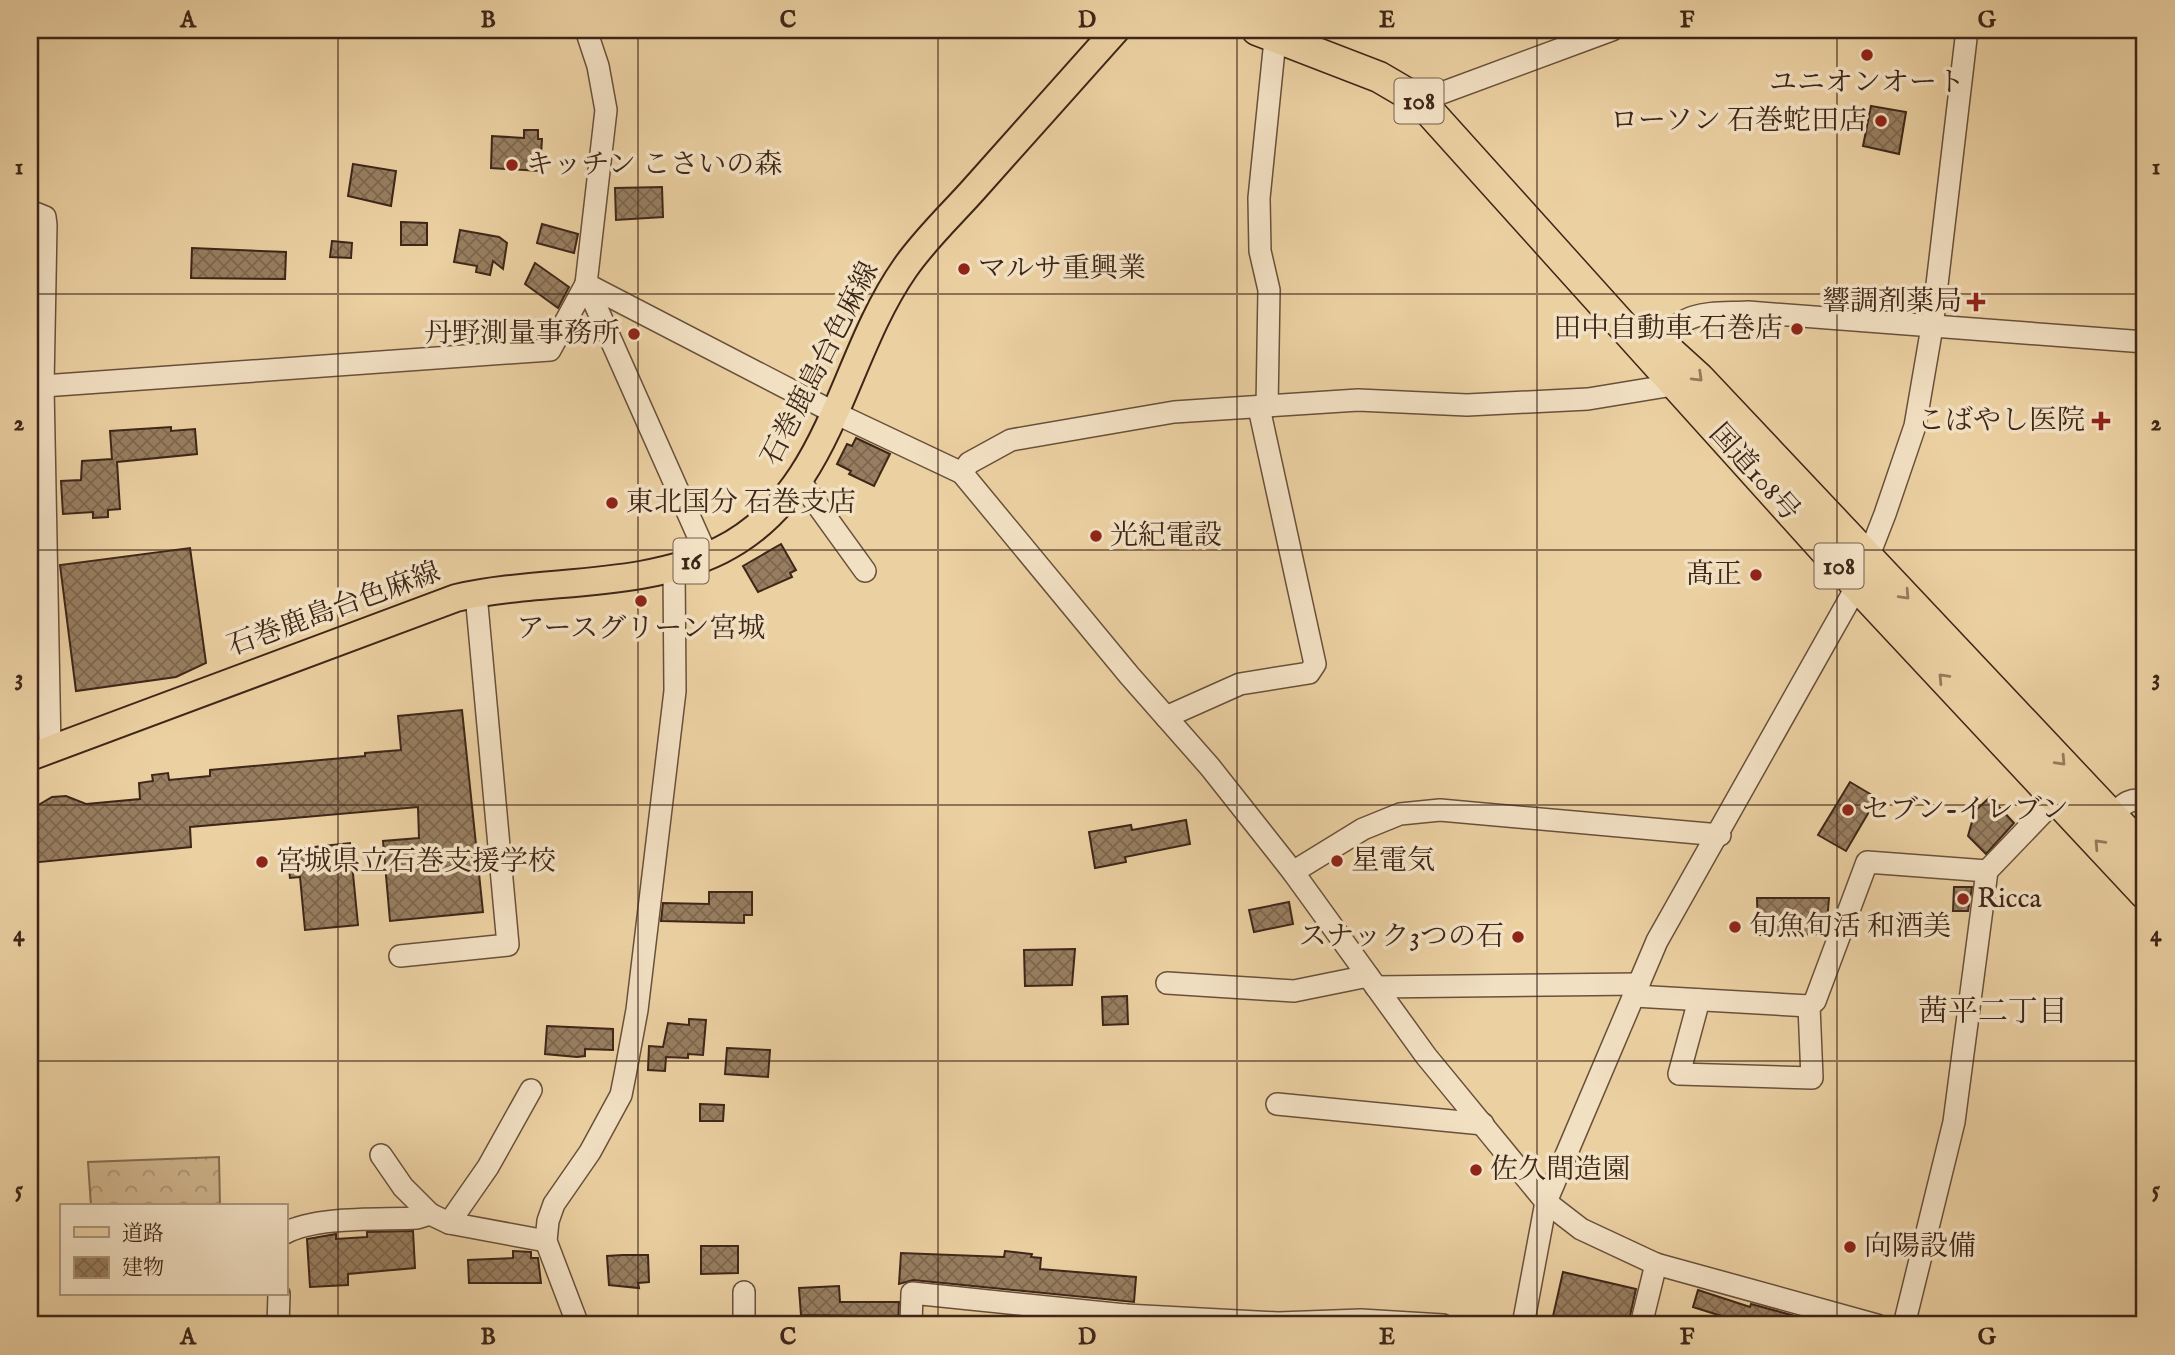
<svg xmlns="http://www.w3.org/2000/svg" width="2175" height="1355" viewBox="0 0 2175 1355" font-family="'IM FELL English','Noto Serif JP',serif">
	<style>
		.park { fill: url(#park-crowns); stroke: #866c52; stroke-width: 2 }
		.building { fill: url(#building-cross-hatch); stroke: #3e2618; stroke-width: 2 }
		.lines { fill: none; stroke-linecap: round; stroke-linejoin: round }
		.minor-casing { stroke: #69503a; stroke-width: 24 }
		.major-casing { stroke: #3e2618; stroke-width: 30 }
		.highway-casing { stroke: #3e2618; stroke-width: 33 }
		.minor { stroke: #f2e0c3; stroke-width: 21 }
		.major { stroke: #ebd0a2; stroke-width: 26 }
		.highway { stroke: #ebd0a2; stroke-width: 30 }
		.oneway { stroke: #947b5d }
		.grid { fill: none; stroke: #3e2618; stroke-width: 2; stroke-opacity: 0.55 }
		.poi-dot { fill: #8f2418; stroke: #f2e0c3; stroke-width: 2.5 }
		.labels { text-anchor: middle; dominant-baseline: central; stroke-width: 7; stroke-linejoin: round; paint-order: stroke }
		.shield { fill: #f2e0c3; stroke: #745e4b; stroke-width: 2 }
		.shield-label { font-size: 26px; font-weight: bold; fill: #3e2618 }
		.poi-label { font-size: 28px; fill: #3e2618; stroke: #f2e0c3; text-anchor: start }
		.street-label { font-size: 28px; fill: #3e2618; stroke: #f2e0c3 }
		.neighbourhood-label { font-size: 30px; fill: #3e2618; stroke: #f2e0c3 }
		.neatline { fill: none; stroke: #3e2618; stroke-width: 2.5 }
		.grid-label { font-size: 23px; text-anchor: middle; font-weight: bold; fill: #3e2618 }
	</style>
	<defs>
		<pattern id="park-crowns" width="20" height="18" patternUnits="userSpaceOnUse" patternTransform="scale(1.75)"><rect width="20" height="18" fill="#ceb38b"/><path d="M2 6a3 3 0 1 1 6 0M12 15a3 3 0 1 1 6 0" fill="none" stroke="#a99171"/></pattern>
		<pattern id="building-cross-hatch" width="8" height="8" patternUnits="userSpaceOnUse" patternTransform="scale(1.75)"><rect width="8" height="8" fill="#987e60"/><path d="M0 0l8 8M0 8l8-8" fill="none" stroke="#7d674e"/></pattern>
	</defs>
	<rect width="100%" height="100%" fill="#ebd0a2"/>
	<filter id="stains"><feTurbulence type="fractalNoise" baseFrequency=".00286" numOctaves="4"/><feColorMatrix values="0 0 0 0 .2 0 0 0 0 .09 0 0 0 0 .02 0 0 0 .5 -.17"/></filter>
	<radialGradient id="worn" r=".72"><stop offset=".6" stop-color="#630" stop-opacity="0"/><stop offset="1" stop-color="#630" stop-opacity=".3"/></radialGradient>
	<polygon class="park" points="219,1157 220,1206 91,1206 88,1162"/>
	<g class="building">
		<polygon points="1871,106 1906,112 1899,154 1863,146"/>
		<polygon points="524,130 538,130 538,139 542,139 540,171 491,168 492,136 524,138"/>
		<polygon points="353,164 396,171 391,206 348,196"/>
		<polygon points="662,187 663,217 616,220 615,188"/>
		<polygon points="401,222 427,223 427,245 401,245"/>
		<polygon points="542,224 578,234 574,253 537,243"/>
		<polygon points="460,230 499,237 507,243 503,269 493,261 490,275 476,272 477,266 454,262"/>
		<polygon points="332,241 352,243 351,258 330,257"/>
		<polygon points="192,248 286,252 285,279 191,278"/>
		<polygon points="535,263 569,287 558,308 525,284"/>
		<polygon points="171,427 171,431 195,429 197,454 117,462 120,509 108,510 108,517 93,518 93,512 63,514 61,481 81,480 82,461 112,459 110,431"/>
		<polygon points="856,438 890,454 874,486 849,474 851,471 837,464 847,444 852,446"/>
		<polygon points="781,544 796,570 790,573 792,577 758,592 743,566"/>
		<polygon points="190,548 206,663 176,677 76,691 60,565"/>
		<polygon points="462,710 483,912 390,921 383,841 419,838 418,807 190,827 191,847 30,863 30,810 52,797 66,796 86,804 140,799 139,783 153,781 152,775 168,773 169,780 210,776 210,770 365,756 365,753 401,750 398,716"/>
		<polygon points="1850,782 1877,798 1846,851 1818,835"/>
		<polygon points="1990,797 2014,823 1986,854 1968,836 1975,811"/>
		<polygon points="1186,820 1190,844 1125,857 1126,862 1095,868 1089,832 1131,825 1132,830"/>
		<polygon points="350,843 358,925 305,930 300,877 290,878 287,850"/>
		<polygon points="1954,887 1972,887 1968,911 1953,911"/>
		<polygon points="709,892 752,892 752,915 744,915 744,923 661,921 663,903 709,904"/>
		<polygon points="1757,898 1829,898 1826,934 1758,935"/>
		<polygon points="1289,902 1293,924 1254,932 1249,910"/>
		<polygon points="1075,949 1072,985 1025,986 1024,950"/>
		<polygon points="1127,996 1128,1024 1103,1025 1102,997"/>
		<polygon points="689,1019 706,1020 703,1055 688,1054 688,1058 666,1057 665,1071 648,1070 649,1046 663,1047 668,1023 689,1025"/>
		<polygon points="547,1026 613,1029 613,1050 585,1049 585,1056 577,1057 545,1054"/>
		<polygon points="727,1048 770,1050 768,1077 725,1074"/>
		<polygon points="700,1104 724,1105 723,1121 700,1121"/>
		<polygon points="413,1231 415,1268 348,1274 348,1285 310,1287 307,1239 336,1234 336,1239 367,1237 367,1232"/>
		<polygon points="701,1246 738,1246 738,1273 701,1274"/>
		<polygon points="513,1251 531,1252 531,1258 538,1258 541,1283 469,1283 468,1260 513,1258"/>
		<polygon points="1005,1251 1032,1254 1031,1257 1041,1258 1040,1269 1136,1277 1134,1302 913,1280 899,1284 901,1253 1004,1257"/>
		<polygon points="623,1255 648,1255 649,1282 638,1283 639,1288 609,1285 607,1256"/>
		<polygon points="1563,1272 1636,1289 1628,1325 1551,1325"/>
		<polygon points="839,1286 840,1302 899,1302 898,1325 863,1325 863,1316 801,1315 799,1288"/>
		<polygon points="1698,1290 1750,1307 1751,1304 1828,1325 1750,1325 1693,1307"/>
	</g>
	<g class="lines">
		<defs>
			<g id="minor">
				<polyline points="586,30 598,66 606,110 586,284 835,413 962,473 1129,675 1210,767 1293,872 1426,1056 1546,1202 1581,1229 1656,1264 1877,1325"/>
				<polyline points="1420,101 1612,30"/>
				<polyline points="30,211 45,217 46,225 43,386 50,749"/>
				<polyline points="586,284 707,556"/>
				<path d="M1656,340C1694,310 1701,314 1748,312L2145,342"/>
				<polyline points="43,386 550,350 586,284"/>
				<polyline points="1267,407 1269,290 1260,251 1259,198 1276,30"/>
				<polyline points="962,473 969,463 1011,440 1174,412 1358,400 1467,405 1588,399 1673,385"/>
				<polyline points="800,481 865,571"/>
				<polyline points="1166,717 1240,684 1309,673 1315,664 1259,408"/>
				<path d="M2112,815C2123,805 2129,797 2145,801"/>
				<polyline points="1293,872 1363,829 1400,814 1440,810 1720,835"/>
				<polyline points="400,956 508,945 476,594"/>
				<polyline points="1167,983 1294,991 1368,976"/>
				<polyline points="1376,987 1639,984"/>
				<polyline points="1634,996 1809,1006 1815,1001 1867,862 1987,871"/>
				<polyline points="1699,1000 1679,1074 1812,1078 1809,1006"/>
				<polyline points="1277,1104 1483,1124"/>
				<polyline points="381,1155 403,1187 430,1214"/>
				<polyline points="449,1223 488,1167 531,1090"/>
				<path d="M285,1233C318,1216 379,1220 417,1218L430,1214L449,1223L546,1241"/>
				<polyline points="744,1292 744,1325"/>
				<polyline points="1125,1315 1278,1323 1361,1320 1443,1325"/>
				<polyline points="278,1325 279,1294"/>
				<polyline points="578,1325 546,1241 548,1221 554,1204 590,1152 621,1095 625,1075 637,1010 675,691 674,567"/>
				<polyline points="911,1325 912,1293 1125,1315 1124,1325"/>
				<polyline points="1523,1325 1546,1202 1657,941 1857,586 1885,514 1915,426 1932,327 1967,30"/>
				<polyline points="1641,1325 1656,1264"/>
				<polyline points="1904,1325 1954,1122 1987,871 2057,798"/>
			</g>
			<path id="major" d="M30,757L456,598C542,578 641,590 721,550C832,494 840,361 905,268C925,239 952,214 975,188C1022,135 1069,83 1116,30"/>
			<g id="highway">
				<polyline points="1257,30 1379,77 1420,101 1857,586 2145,894"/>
				<polyline points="1645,329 1699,378 2145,851"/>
			</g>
		</defs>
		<use href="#minor" class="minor-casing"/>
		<use href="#major" class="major-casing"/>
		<use href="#highway" class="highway-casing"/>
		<use href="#minor" class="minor"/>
		<use href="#major" class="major"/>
		<use href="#highway" class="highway"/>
	</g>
	<defs><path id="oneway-chevron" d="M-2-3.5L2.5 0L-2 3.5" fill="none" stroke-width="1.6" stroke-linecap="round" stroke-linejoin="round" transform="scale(1.75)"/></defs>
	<g class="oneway">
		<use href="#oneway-chevron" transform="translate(1698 377) rotate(44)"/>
		<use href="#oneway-chevron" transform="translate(1905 595) rotate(47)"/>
		<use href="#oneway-chevron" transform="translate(1943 678) rotate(-133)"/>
		<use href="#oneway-chevron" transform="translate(2061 761) rotate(47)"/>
		<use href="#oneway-chevron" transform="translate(2099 844) rotate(-133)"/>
	</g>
	<path class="grid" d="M338,30V1325M638,30V1325M938,30V1325M1237,30V1325M1537,30V1325M1837,30V1325M30,294H2145M30,550H2145M30,805H2145M30,1061H2145"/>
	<g class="poi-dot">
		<circle cx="1867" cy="55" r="7"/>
		<circle cx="1881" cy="121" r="7"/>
		<circle cx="512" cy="165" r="7"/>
		<circle cx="964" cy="269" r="7"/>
		<path d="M1972.5 291.5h7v7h7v7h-7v7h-7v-7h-7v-7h7z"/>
		<circle cx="1797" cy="329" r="7"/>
		<circle cx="634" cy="334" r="7"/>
		<path d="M2097.5 410.5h7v7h7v7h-7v7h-7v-7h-7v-7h7z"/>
		<circle cx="612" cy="503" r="7"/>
		<circle cx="1096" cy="536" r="7"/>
		<circle cx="1756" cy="575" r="7"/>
		<circle cx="641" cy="601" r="7"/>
		<circle cx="1848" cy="810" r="7"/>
		<circle cx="1337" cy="861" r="7"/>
		<circle cx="262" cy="862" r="7"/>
		<circle cx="1963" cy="899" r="7"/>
		<circle cx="1735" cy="927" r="7"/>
		<circle cx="1518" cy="937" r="7"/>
		<circle cx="1476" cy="1170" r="7"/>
		<circle cx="1850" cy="1247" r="7"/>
	</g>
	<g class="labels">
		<g class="shield">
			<rect x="1394.5" y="78.5" width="49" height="45" rx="5"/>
			<rect x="673.5" y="538.5" width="35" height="45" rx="5"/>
			<rect x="1814.5" y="543.5" width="49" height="45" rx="5"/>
		</g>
		<g class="shield-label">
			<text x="1419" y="101">108</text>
			<text x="691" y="561">16</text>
			<text x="1839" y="566">108</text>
		</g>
		<g class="poi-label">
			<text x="1867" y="83" text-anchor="middle">ユニオンオート</text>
			<text x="1867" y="121" text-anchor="end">ローソン 石巻蛇田店</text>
			<text x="526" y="165">キッチン こさいの森</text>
			<text x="978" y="269">マルサ重興業</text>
			<text x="1962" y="302" text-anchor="end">響調剤薬局</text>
			<text x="1783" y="329" text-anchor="end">田中自動車 石巻店</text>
			<text x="620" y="334" text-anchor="end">丹野測量事務所</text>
			<text x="2085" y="421" text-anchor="end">こばやし医院</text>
			<text x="626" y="503">東北国分 石巻支店</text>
			<text x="1110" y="536">光紀電設</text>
			<text x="1742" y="575" text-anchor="end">髙正</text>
			<text x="641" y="629" text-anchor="middle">アースグリーン宮城</text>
			<text x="1862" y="810">セブン-イレブン</text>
			<text x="1351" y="861">星電気</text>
			<text x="276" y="862">宮城県立石巻支援学校</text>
			<text x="1977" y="899">Ricca</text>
			<text x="1749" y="927">旬魚旬活 和酒美</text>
			<text x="1504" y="937" text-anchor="end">スナック3つの石</text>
			<text x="1490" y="1170">佐久間造園</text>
			<text x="1864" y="1247">向陽設備</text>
		</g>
		<g class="street-label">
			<text transform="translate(821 364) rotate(-63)">石巻鹿島台色麻線</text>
			<text transform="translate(1754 473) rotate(48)">国道108号</text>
			<text transform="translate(334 610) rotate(-20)">石巻鹿島台色麻線</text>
		</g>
		<g class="neighbourhood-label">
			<text x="1993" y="1013">茜平二丁目</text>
		</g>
	</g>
	<rect width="2175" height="1355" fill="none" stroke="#ebd0a2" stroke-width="77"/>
	<rect x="60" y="1204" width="228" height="91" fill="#f2e0c3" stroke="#aa967f" stroke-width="2"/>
	<rect x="74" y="1227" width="35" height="10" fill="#ebd0a2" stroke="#aa967f" stroke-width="2"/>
	<text x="122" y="1240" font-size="21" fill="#3e2618">道路</text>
	<rect x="74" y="1257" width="35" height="21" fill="url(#building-cross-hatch)" stroke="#aa967f" stroke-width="2"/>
	<text x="122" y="1274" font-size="21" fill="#3e2618">建物</text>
	<rect x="38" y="38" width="2098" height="1278" class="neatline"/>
	<g class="grid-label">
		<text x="188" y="27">A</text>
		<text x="488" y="27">B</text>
		<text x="788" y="27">C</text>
		<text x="1087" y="27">D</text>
		<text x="1387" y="27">E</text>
		<text x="1687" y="27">F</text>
		<text x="1987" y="27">G</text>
		<text x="19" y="174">1</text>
		<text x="2156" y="174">1</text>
		<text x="19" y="430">2</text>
		<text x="2156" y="430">2</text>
		<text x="19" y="685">3</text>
		<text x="2156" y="685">3</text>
		<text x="19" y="941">4</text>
		<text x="2156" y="941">4</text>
		<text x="19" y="1197">5</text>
		<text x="2156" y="1197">5</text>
		<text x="188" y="1344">A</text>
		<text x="488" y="1344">B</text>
		<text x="788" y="1344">C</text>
		<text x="1087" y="1344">D</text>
		<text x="1387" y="1344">E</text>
		<text x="1687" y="1344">F</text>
		<text x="1987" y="1344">G</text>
	</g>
	<rect width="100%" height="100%" filter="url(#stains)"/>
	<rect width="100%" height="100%" fill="url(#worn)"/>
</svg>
